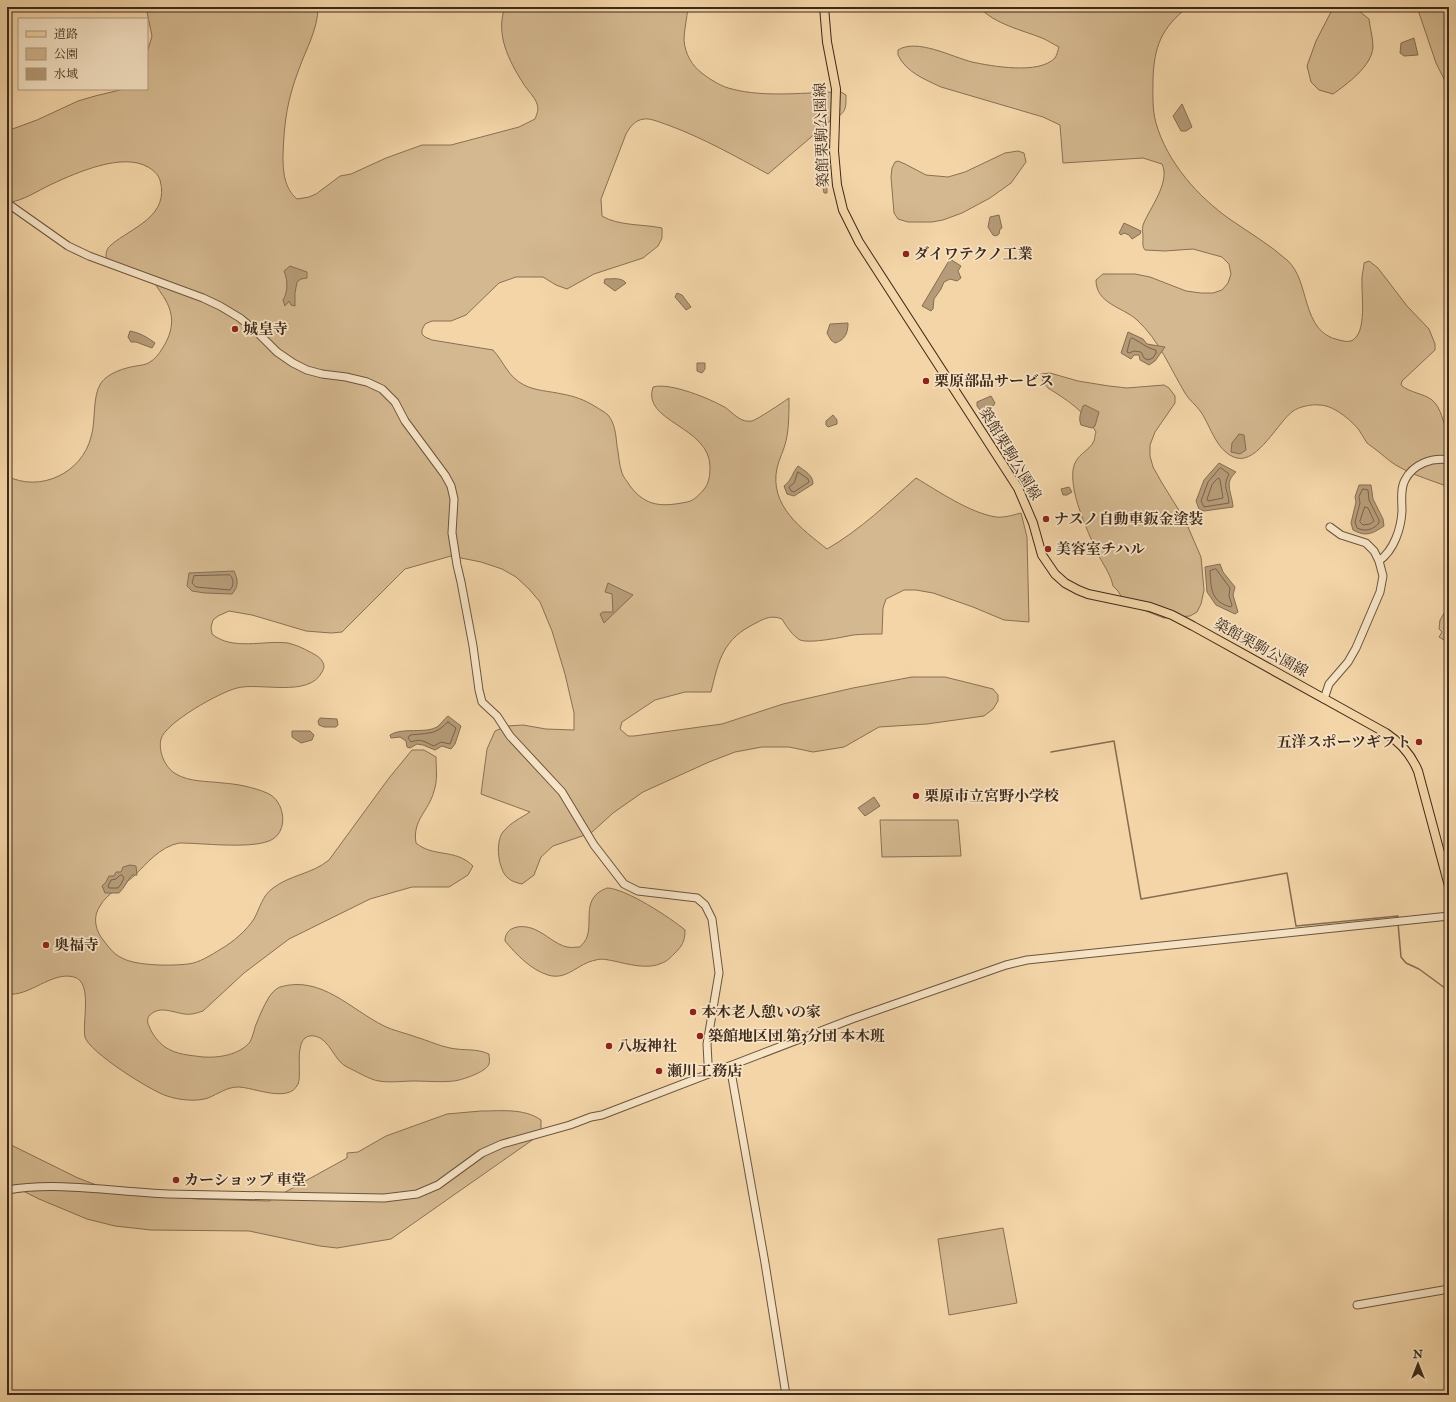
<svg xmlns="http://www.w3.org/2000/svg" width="1456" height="1402" viewBox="0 0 1456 1402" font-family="'IM FELL Double Pica','Noto Serif JP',serif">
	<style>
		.green { fill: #d4b88f; stroke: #897055 }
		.water { fill: #b59b77; stroke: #856d52 }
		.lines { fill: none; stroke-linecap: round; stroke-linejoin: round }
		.shore { stroke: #7a6249; stroke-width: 1 }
		.stream { stroke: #856d52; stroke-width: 1.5 }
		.tertiary-casing { stroke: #6b543e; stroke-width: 9 }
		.primary-casing { stroke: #3e291b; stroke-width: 10 }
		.tertiary { stroke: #f7e4c6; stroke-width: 7 }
		.primary { stroke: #f3d5a7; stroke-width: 8 }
		.poi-dot { fill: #8f2418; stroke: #f7e4c6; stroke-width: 1.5 }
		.labels { text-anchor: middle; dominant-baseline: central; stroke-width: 3.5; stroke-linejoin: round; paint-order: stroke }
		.street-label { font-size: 15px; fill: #3e291b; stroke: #f7e4c6 }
		.poi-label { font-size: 15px; font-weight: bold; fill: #3e291b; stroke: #f7e4c6; text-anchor: start }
	</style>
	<rect width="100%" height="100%" fill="#f3d5a7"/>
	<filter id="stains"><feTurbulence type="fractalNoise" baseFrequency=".005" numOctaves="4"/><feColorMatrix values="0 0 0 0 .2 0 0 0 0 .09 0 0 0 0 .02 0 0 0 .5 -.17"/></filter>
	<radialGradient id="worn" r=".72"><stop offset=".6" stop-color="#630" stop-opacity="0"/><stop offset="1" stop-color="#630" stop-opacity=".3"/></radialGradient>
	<g class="green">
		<path d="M146,7H318C318,29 306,49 299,69C287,100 284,123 283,156C283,171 284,188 297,199L309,197L316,194L340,176L351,174L386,158L422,145H451L519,127L535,119C537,114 539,109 537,104C535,97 527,90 523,83C509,61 495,34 505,7H688C687,18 684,30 684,40C685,54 692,66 703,74C711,80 722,87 732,89C765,98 808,92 841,92L846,95C846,110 846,113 831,120L768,174C735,156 703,138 668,125C661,123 651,118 644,119C635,120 630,127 626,134L601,199L602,216C618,226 643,224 662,228V238L658,246L643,258L594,274L567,289L556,285L543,277H516L499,283L466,315L451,321H432L425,324L422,330V334L425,337L432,340L493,350C504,362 508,377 524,385C536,391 549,391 562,394C574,396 585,400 596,407C599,409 605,412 608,415C615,423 616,436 617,446C619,455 619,465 622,473C623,477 628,482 630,486C646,507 662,507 687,502C694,501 701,493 705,488C709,482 710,475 710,467C710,426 641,422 653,387C670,382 711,399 726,408C734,414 741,423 752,421C758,419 782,403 789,398C789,412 789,428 786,441C784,450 779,459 777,468C769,506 802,529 827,549C860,530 888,503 916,478C938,491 970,513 996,517C1004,518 1013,515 1021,513L1027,537L1029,622L1004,620L973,607L933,593L916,590H904L886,599L883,608L882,634C872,634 863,634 853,635C843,637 810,644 800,640C793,636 786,626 782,619C772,615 765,618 756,623C723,639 719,659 711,692H685L655,700L622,722L620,729L628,736H634L722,724L783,704L853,688L912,677H945L993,689L998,695V701L993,709L984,716L927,724L879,727L844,747L813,752L789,747H762L735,752L709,762L643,792L613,813L591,833L553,846L541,857L534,875L522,884C517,883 511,881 508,878C498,870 495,842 503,832C511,822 521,818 530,812L481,794L487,749L495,731L507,726L523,725L546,729L574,730V713L565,674L552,631L540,602L529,589L516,577L502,569L481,562L451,556L405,569L342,632L331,633L306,631L252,615L229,611L218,616L213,620L211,627L212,634C232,651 264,640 288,643C296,645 303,648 310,652C314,654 320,657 322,661C325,665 324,669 322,672C309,698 260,682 237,688C220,692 165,723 161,739C158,751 165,768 176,774C189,782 207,781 223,783C237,784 253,787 267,793C285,800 290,833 269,841C248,849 203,843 179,843C160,847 147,863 134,876C123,886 107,893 100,906C93,916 95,928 101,937C107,945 113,954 122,958C136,966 172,966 188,964C199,963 211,955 221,949C233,942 246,931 254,919C260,908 262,896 273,888C290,875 312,874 329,860L389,778L412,750H424L436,757C436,768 438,780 434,791C429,811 412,820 416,843C434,858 455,848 473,866L468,875L449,887H412L370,899L289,939L244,973L203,1011C197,1013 191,1015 185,1014C174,1013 160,1005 150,1015C147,1018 147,1022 149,1026C152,1034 158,1042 165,1047C177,1055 189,1055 203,1057C219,1058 239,1055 250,1042C252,1038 254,1032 255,1027C259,1017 263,1007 269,997C272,993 275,989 280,987C321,975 350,1009 384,1026C394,1031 406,1033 416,1037C427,1040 439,1046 450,1048C464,1051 476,1048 489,1054C489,1057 490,1061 489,1064C487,1071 467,1078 459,1080C448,1083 427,1081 414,1081C403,1081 390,1083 379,1081C370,1080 356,1071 347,1067C334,1061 330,1039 315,1036C291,1032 303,1074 298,1084C289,1104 253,1087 238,1087C227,1087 218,1094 208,1098C196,1102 179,1100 167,1096C151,1091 89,1052 85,1037C82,1022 93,982 74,977C51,971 30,997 7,994V476C40,493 82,473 91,437C96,422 92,396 101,383C108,373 124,368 136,366C141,365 146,365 150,362C155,359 159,354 162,349C175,329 175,312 161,293C159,290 157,286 154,283C150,281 144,279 140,277C129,271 118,266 107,261C105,255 106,249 111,245C132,227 170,217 160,180C158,174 153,170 148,167C122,152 76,173 52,184C35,192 25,200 7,203V131L37,120L78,101L95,96L124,89H147V53L152,36Z"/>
		<path d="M979,7H1188C1161,28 1154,47 1153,80C1153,94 1152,109 1156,123C1167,162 1198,197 1231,220C1250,233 1270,245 1287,260C1311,281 1300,332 1339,340C1343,341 1347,342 1351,341C1368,334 1361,293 1362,278C1362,273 1364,268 1364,263L1369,261L1378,268L1407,306L1429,329L1435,344V350L1402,381L1401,385C1410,393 1423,393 1432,400C1442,408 1442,423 1449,433V487C1433,481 1416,476 1401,468C1393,464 1386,458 1379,452C1375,449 1371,446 1367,443C1364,439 1362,434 1359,430C1350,419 1333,405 1319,405C1311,404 1299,407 1293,411C1278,422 1258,463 1237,458C1217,453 1211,427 1201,412C1196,405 1189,400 1185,393C1170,368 1159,340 1137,320C1123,307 1096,304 1096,280L1103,274H1135L1150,277L1186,291L1201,293H1213L1222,290L1228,283L1231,274L1229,264L1222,257L1193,249L1165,251L1145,250C1142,246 1143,243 1143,238C1143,234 1142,229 1143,225C1149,209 1171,182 1162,164L1143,158L1063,163L1060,125L1043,117L941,87C924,79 906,72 898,55V50C917,38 952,57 972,62C991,66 1039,75 1055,58C1057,55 1058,50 1059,47C1053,44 1047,40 1042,38C1022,30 994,24 979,7Z"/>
		<path d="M1336,7H1354L1369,19C1370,28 1373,38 1373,47C1372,66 1347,84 1333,94L1319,90L1311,82L1307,66L1316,41L1333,8Z"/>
		<polygon points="1417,7 1449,7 1449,89 1436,63"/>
		<polygon points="1018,151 1024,153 1026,162 1011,183 990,198 962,213 943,220 932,222 908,222 898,219 894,213 891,177 892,168 895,162 898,161 905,164 926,175 948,177 965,172 1005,153"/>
		<path d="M1050,373L1078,381L1109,386L1127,388L1164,385L1169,388L1175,396V403L1155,432L1150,445V456L1153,467L1162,483L1185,520L1201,557L1204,590L1201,604L1197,612L1190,616L1164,618L1125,603L1118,591L1113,586C1111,576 1105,567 1100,558C1089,535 1070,495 1073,470C1075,454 1089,452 1094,441C1095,438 1095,434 1096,432C1085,411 1067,400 1048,388C1044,383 1041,380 1041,374Z"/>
		<polygon points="1449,605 1449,643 1439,637 1442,632 1439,629 1440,620"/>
		<polygon points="880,820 958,820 961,856 882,857"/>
		<path d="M607,888C625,888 671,918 685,930C685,942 682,946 674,954C671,957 666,962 662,963C648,970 628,964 614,961C608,960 601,958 596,960C578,963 567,981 548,975C531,970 516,954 505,941C505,925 524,924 536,930C547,935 555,944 567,947C571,948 576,947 580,947C582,944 586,941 587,937C593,919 581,898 607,888Z"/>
		<path d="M481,1111C501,1111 524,1108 541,1120V1129L538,1136L391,1239L337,1248L320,1246L249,1231L151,1230L115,1226L87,1219L39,1199L7,1183V1143L78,1178L99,1186L138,1194L197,1199L269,1201L347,1158V1153L358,1152L386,1136L447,1114Z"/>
		<polygon points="1003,1228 1017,1303 949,1315 938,1239"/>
	</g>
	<g class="water">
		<polygon points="1414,38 1418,55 1404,56 1400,53 1401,43"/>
		<polygon points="1182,104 1192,127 1186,131 1181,131 1173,116"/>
		<path d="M824,165H828C831,174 826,183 827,193H824L822,182Z"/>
		<polygon points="999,215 1002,228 1000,229 999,234 996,236 993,235 988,227 990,217"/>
		<polygon points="1124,223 1141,231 1140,234 1132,239 1129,235 1124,233 1121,235 1119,233"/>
		<polygon points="950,259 961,266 958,271 961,278 957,281 950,279 944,282 941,289 934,299 933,309 931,311 922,306"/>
		<path d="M290,266L307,272V278L301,279L297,282L295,293V306L291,305L289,301L285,306L283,300C288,292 288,280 284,271Z"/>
		<path d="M605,279C613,279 621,277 626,283L615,291L604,283Z"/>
		<polygon points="677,293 682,295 691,307 686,310 675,297"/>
		<path d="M848,323C848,333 845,340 835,343L831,340L827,333L830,324Z"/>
		<path d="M130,331C140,333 147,337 155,343L152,348L136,342H131L128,337Z"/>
		<polygon points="1128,332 1143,339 1147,344 1165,347 1155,361 1149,365 1140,360 1139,355 1134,355 1131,359 1121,353"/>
		<polygon points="697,363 705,363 705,369 702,373 697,371"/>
		<polygon points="991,396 995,403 993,406 981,411 977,406 977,402"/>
		<path d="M1085,405L1099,412L1095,426L1092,428L1081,425C1078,418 1081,412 1083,406Z"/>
		<polygon points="833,415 837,420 837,424 828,427 826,425 826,421"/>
		<polygon points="1239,434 1244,435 1246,450 1240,454 1231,452 1232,443"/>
		<path d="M1219,463L1236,472C1234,474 1231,477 1230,480C1227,487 1233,499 1233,507L1204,511L1199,509L1196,501L1204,480Z"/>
		<path d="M798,466C805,471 813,475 813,484L794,496L787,494L784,486C792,480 792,473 798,466Z"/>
		<path d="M1359,485H1371L1373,499L1383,519L1384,526C1372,534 1366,537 1353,530L1351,523L1356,502L1355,497Z"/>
		<polygon points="1069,487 1072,492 1067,495 1063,495 1061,489"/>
		<polygon points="1220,564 1223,572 1235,587 1233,595 1238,612 1235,614 1216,605 1207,592 1205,567"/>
		<path d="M234,571C238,580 239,586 232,594L205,593L192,591L187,586L189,573Z"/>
		<polygon points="608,583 633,595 604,623 600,614 603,612 613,612 612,594 605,592"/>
		<path d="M448,716L461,726L455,744L451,749L442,746L435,750L423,745L417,744L410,748L407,747L406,741L400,737L391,738L390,735C402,727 425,734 437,727C441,724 444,719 448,716Z"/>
		<polygon points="320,718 337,719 338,725 336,727 324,727 319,725 318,721"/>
		<polygon points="292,731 310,731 314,735 312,740 301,743 292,737"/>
		<polygon points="874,797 880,806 865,816 858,808"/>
		<path d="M130,865L136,866L137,875H132C127,881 125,887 119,893H105L102,886L106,882L109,876H114L116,872H121L123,867Z"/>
	</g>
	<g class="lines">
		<g class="shore">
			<path d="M1132,338C1141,342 1146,348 1156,350V353L1153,358L1148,360L1144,358L1141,352L1134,351L1129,353L1127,352L1130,340Z"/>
			<path d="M1221,468L1229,474C1222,488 1228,489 1229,503L1204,507L1201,501L1208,482L1219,469Z"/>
			<polygon points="798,472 808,479 809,482 794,492 791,491 789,487 794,483"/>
			<polygon points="1217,479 1219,478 1220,480 1223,498 1208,501 1207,499 1212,485"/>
			<path d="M1363,489L1368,490L1369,500L1379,520V523C1373,530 1365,532 1357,528L1355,522L1360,503L1359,497Z"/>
			<polygon points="1365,507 1368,508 1374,521 1370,524 1363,525 1360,522"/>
			<path d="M1216,569L1230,588L1229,596L1232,605L1231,607C1211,602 1211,589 1210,571Z"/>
			<path d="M230,575C234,579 234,586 230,590L196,587L192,583L194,576Z"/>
			<path d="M448,722L456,728L450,744L441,742L434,746C424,742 422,738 411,742L408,738L410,735C418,734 432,734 438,730C442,728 445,724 448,722Z"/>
			<polygon points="122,875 124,878 121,884 118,888 109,888 108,886 111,880 116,879 119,876"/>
		</g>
		<g class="stream">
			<polyline points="1051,752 1114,741 1141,899 1287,873 1296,926 1398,916 1398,920"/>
			<polyline points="1398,923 1401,957 1406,963 1419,969 1449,991"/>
		</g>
		<defs>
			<g id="tertiary">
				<polyline points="7,203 68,246 89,256 203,298 220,306 240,318 257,332 277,352 293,363 307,370 322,374 346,377 367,382 382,389 395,402 405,421 445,475 451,486 454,499 452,533 457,565 461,582 473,646 479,690 482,702 497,716 510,736 562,792 594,845 624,884 638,891 697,898 705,905 712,919 719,973 707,1044 708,1063 713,1073"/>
				<path d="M1379,561C1394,550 1401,529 1402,511C1402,502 1400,489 1405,480C1413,464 1432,457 1449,460"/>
				<polyline points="1324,699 1329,684 1348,662 1356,648 1380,592 1383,576 1379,561 1374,551 1366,543 1341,535 1330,527"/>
				<polyline points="730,1066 765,1263 786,1395"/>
				<path d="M7,1190C58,1181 116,1192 168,1194C240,1196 312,1196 384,1198L417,1194L438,1185L482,1153L502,1144L570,1125L591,1117L602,1115L852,1019L1006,965L1027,960L1449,916"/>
				<polyline points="1357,1305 1449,1289"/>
			</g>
			<path id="primary" d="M824,7L827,42L836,89L834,151L837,185L843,210L859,242L1018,488L1033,523L1042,555L1055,574L1065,583L1078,590L1088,594L1150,607L1172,615L1193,626L1386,733C1401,743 1411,754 1418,771L1449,886"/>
		</defs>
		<use href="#tertiary" class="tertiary-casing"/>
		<use href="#primary" class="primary-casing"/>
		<use href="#tertiary" class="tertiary"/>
		<use href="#primary" class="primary"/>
	</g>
	<g class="poi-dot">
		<circle cx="906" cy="254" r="4"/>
		<circle cx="235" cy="329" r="4"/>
		<circle cx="926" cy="381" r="4"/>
		<circle cx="1046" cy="519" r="4"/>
		<circle cx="1048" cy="549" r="4"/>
		<circle cx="1419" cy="742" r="4"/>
		<circle cx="916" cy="796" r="4"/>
		<circle cx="46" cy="945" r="4"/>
		<circle cx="693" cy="1012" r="4"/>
		<circle cx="700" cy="1036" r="4"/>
		<circle cx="609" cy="1046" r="4"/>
		<circle cx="659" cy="1071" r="4"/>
		<circle cx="176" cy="1180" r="4"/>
	</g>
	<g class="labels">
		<g class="street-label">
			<text transform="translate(822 135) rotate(-92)">築館栗駒公園線</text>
			<text transform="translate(1010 454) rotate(59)">築館栗駒公園線</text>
			<text transform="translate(1261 648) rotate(29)">築館栗駒公園線</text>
		</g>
		<g class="poi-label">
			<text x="914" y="254">ダイワテクノ工業</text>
			<text x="243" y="329">城皇寺</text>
			<text x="934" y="381">栗原部品サービス</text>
			<text x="1054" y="519">ナスノ自動車鈑金塗装</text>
			<text x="1056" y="549">美容室チハル</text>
			<text x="1411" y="742" text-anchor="end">五洋スポーツギフト</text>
			<text x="924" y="796">栗原市立宮野小学校</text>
			<text x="54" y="945">奥福寺</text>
			<text x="701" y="1012">本木老人憩いの家</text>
			<text x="708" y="1036">築館地区団 第3分団 本木班</text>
			<text x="617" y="1046">八坂神社</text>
			<text x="667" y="1071">瀬川工務店</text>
			<text x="184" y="1180">カーショップ 車堂</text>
		</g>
	</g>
	<rect width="1456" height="1402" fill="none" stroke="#f3d5a7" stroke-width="24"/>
	<rect x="8" y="8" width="1440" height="1386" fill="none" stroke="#3e291b" stroke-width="2"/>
	<rect x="12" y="12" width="1432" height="1378" fill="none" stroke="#3e291b"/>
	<rect x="18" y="18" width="130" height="72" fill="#f7e4c6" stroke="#ad9982"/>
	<rect x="26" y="31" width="20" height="6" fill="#f3d5a7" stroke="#ad9982"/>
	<text x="54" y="38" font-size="12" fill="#3e291b">道路</text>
	<rect x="26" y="48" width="20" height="12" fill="#d4b88f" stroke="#ad9982"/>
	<text x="54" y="58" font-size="12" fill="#3e291b">公園</text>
	<rect x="26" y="68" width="20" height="12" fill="#b59b77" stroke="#ad9982"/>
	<text x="54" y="78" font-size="12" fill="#3e291b">水域</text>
	<g transform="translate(1418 1364)" stroke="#f7e4c6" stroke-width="3" paint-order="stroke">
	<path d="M0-3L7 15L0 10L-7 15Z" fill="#3e291b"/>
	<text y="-6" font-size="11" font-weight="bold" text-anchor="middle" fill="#3e291b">N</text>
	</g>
	<rect width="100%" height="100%" filter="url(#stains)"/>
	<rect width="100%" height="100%" fill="url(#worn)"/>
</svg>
